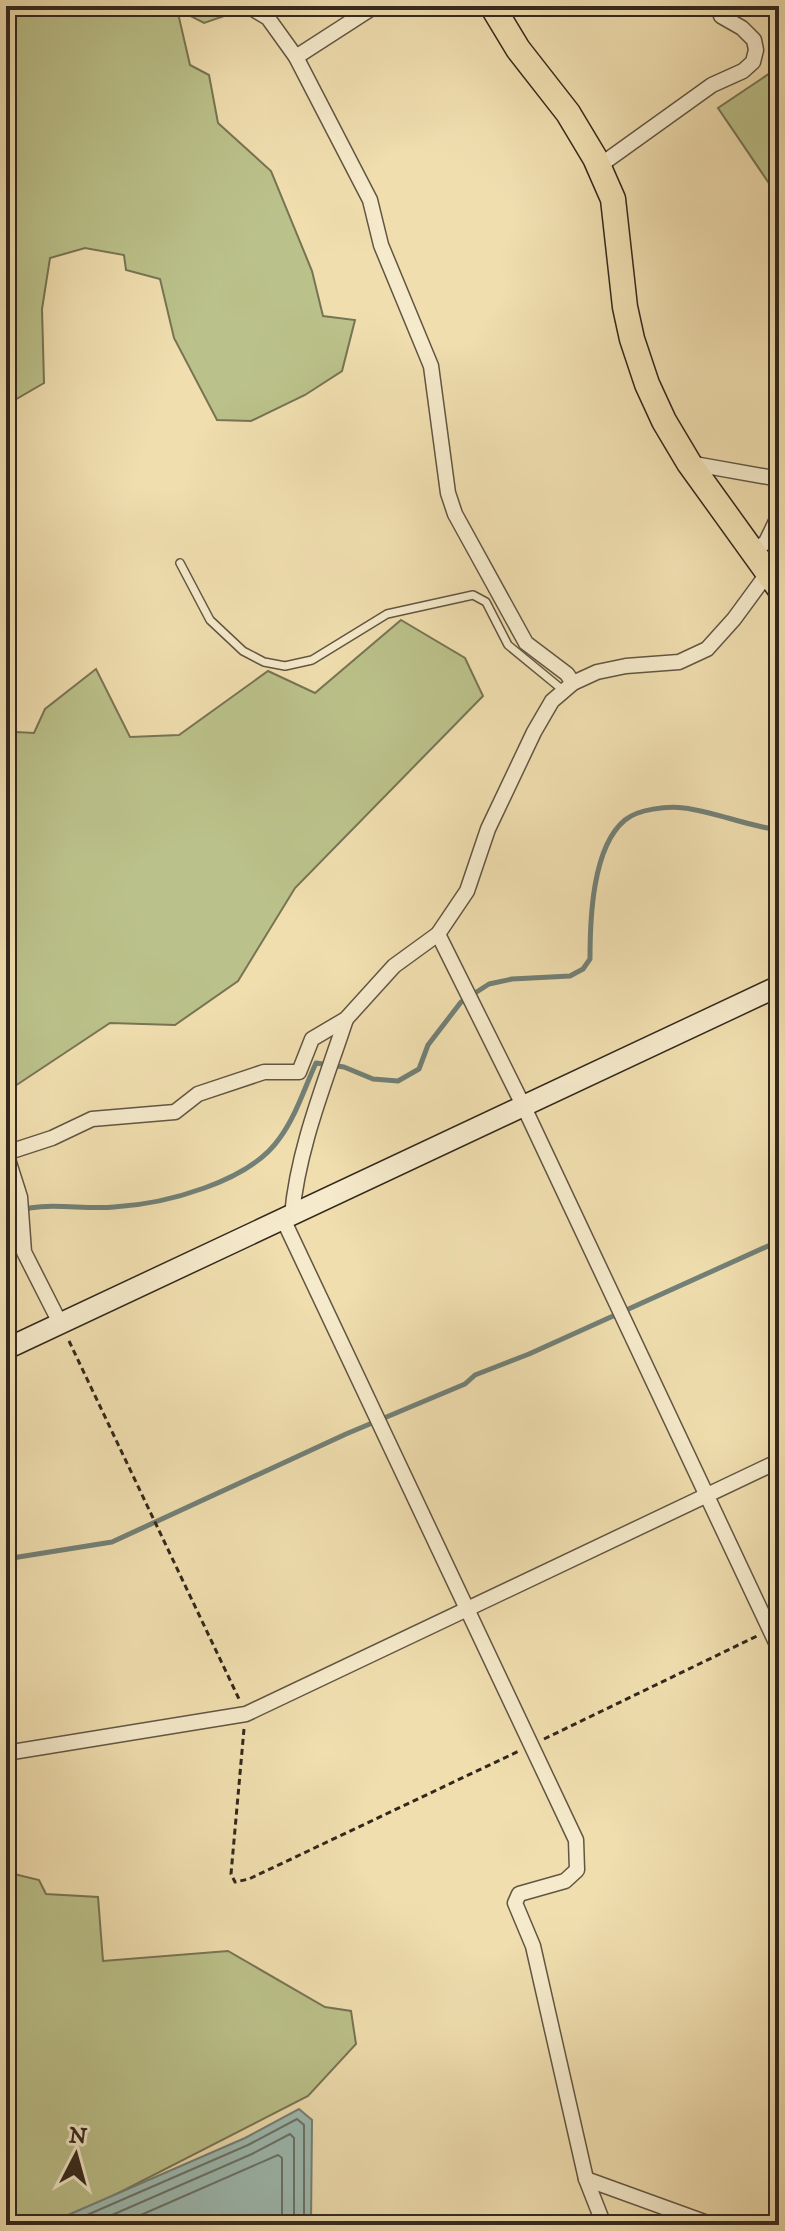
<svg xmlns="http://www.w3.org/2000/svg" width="785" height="2231" viewBox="0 0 785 2231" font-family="'IM FELL DW Pica',serif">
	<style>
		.green { fill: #bbc18a; stroke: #777454; stroke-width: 2 }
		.water { fill: #9cbbb3; stroke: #728077; stroke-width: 2 }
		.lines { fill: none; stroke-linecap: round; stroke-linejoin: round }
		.shore { stroke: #687268; stroke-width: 2 }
		.stream { stroke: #728077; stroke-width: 5 }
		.lane-casing { stroke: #625642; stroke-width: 10 }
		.street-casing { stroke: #625642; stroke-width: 17 }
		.secondary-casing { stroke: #33281d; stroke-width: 23 }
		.primary-casing { stroke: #33281d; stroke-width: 27 }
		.path { stroke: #33281d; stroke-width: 3; stroke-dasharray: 6 4; stroke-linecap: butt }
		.lane { stroke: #f5eacb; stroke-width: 7 }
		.street { stroke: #f5eacb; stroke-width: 14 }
		.secondary { stroke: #f5eacb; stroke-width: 20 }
		.primary { stroke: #f0deaf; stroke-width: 24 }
	</style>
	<rect width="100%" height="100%" fill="#f0deaf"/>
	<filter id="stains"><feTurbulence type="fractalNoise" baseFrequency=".0025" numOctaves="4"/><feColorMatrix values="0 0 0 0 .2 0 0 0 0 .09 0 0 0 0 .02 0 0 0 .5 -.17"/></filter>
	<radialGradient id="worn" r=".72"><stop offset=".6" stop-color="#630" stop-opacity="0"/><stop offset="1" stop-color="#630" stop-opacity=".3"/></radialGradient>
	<g class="green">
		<polygon points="13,6 234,6 233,13 204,23 177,9 190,65 209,75 218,123 271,171 312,271 323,316 355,320 342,371 305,395 251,421 217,420 174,338 160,279 126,270 124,255 85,248 50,258 42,309 44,383 6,405 6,30 16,30"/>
		<polygon points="779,67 779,198 718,108"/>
		<polygon points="401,620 465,658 483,696 295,888 238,981 175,1025 110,1023 6,1092 6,744 16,732 34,733 45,709 96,669 130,737 179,735 268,671 315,693"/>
		<polygon points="14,1874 39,1880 46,1894 98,1897 103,1961 228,1951 325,2007 351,2011 356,2044 308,2096 56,2225 6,2225 6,1878"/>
	</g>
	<polygon class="water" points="299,2109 312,2120 311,2225 45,2225 245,2138"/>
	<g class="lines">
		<g class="shore">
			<polyline points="64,2225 248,2145 297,2119 304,2125 304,2225"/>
			<polyline points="89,2225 252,2154 290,2134 294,2138 294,2225"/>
			<polyline points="118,2225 278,2155 282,2158 282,2225"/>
		</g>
		<g class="stream">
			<path d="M6,1214C42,1200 78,1210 114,1207C165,1204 249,1182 279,1139C296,1116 304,1089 316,1063L344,1067L373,1079L398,1081L419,1069L428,1045L461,1002L489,984L512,979L570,976L583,969L590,959C590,920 592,847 625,820C638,809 667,806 684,808C716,812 747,826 779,830"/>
			<polyline points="6,1559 112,1542 346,1434 465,1384 475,1375 529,1354 779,1241"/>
		</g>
		<defs>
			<polyline id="lane" points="180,563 210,620 243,651 264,662 285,666 312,660 387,614 473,595 486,602 508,645 564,691"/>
			<g id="street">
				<polyline points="248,6 268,18 296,57 370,200 381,245 431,366 448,493 455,514 526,643 567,674 573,683"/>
				<polyline points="296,57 375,6"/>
				<polyline points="599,166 712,85 743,71 753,62 756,50 754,40 742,28 721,16"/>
				<polyline points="689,463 779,479"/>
				<polyline points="752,553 766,542 779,515"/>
				<polyline points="438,934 523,1105 779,1649"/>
				<polyline points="6,1153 52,1138 92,1119 175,1112 198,1094 264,1072 299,1072 312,1039 346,1019 394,966 438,934 467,891 488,829 534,732 552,701 573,683 597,672 626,666 679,662 707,649 734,619 767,574"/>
				<polyline points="6,1153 20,1197 24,1252 60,1323"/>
				<path d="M292,1215C298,1148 325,1083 346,1019"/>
				<polyline points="283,1219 576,1840 577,1870 565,1881 519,1894 515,1903 533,1946 586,2179 604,2225"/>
				<polyline points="6,1753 246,1714 779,1461"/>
				<polyline points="586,2179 713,2225"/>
			</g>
			<polyline id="secondary" points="6,1349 779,986"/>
			<polyline id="primary" points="492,6 518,49 568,113 595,158 613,199 625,307 632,339 647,384 664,421 689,463 779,588"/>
		</defs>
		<use href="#lane" class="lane-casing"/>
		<use href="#street" class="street-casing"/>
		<use href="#secondary" class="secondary-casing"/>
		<use href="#primary" class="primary-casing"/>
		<g class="path">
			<polyline points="69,1341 239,1699"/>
			<polyline points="244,1729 231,1874 235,1882 249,1879 519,1751"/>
			<polyline points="544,1739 757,1636"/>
		</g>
		<use href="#lane" class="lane"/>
		<use href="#street" class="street"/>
		<use href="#secondary" class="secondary"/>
		<use href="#primary" class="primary"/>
	</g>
	<rect width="785" height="2231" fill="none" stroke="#f0deaf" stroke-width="32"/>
	<rect x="8" y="8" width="769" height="2215" fill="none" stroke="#33281d" stroke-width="4"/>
	<rect x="16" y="16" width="753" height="2199" fill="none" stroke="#33281d" stroke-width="2"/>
	<g transform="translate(76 2155) rotate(6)" stroke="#f5eacb" stroke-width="6" paint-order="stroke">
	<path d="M0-6L14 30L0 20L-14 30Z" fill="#33281d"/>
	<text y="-12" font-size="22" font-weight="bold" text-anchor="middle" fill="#33281d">N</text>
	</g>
	<rect width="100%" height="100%" filter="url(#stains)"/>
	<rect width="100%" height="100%" fill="url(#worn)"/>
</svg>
